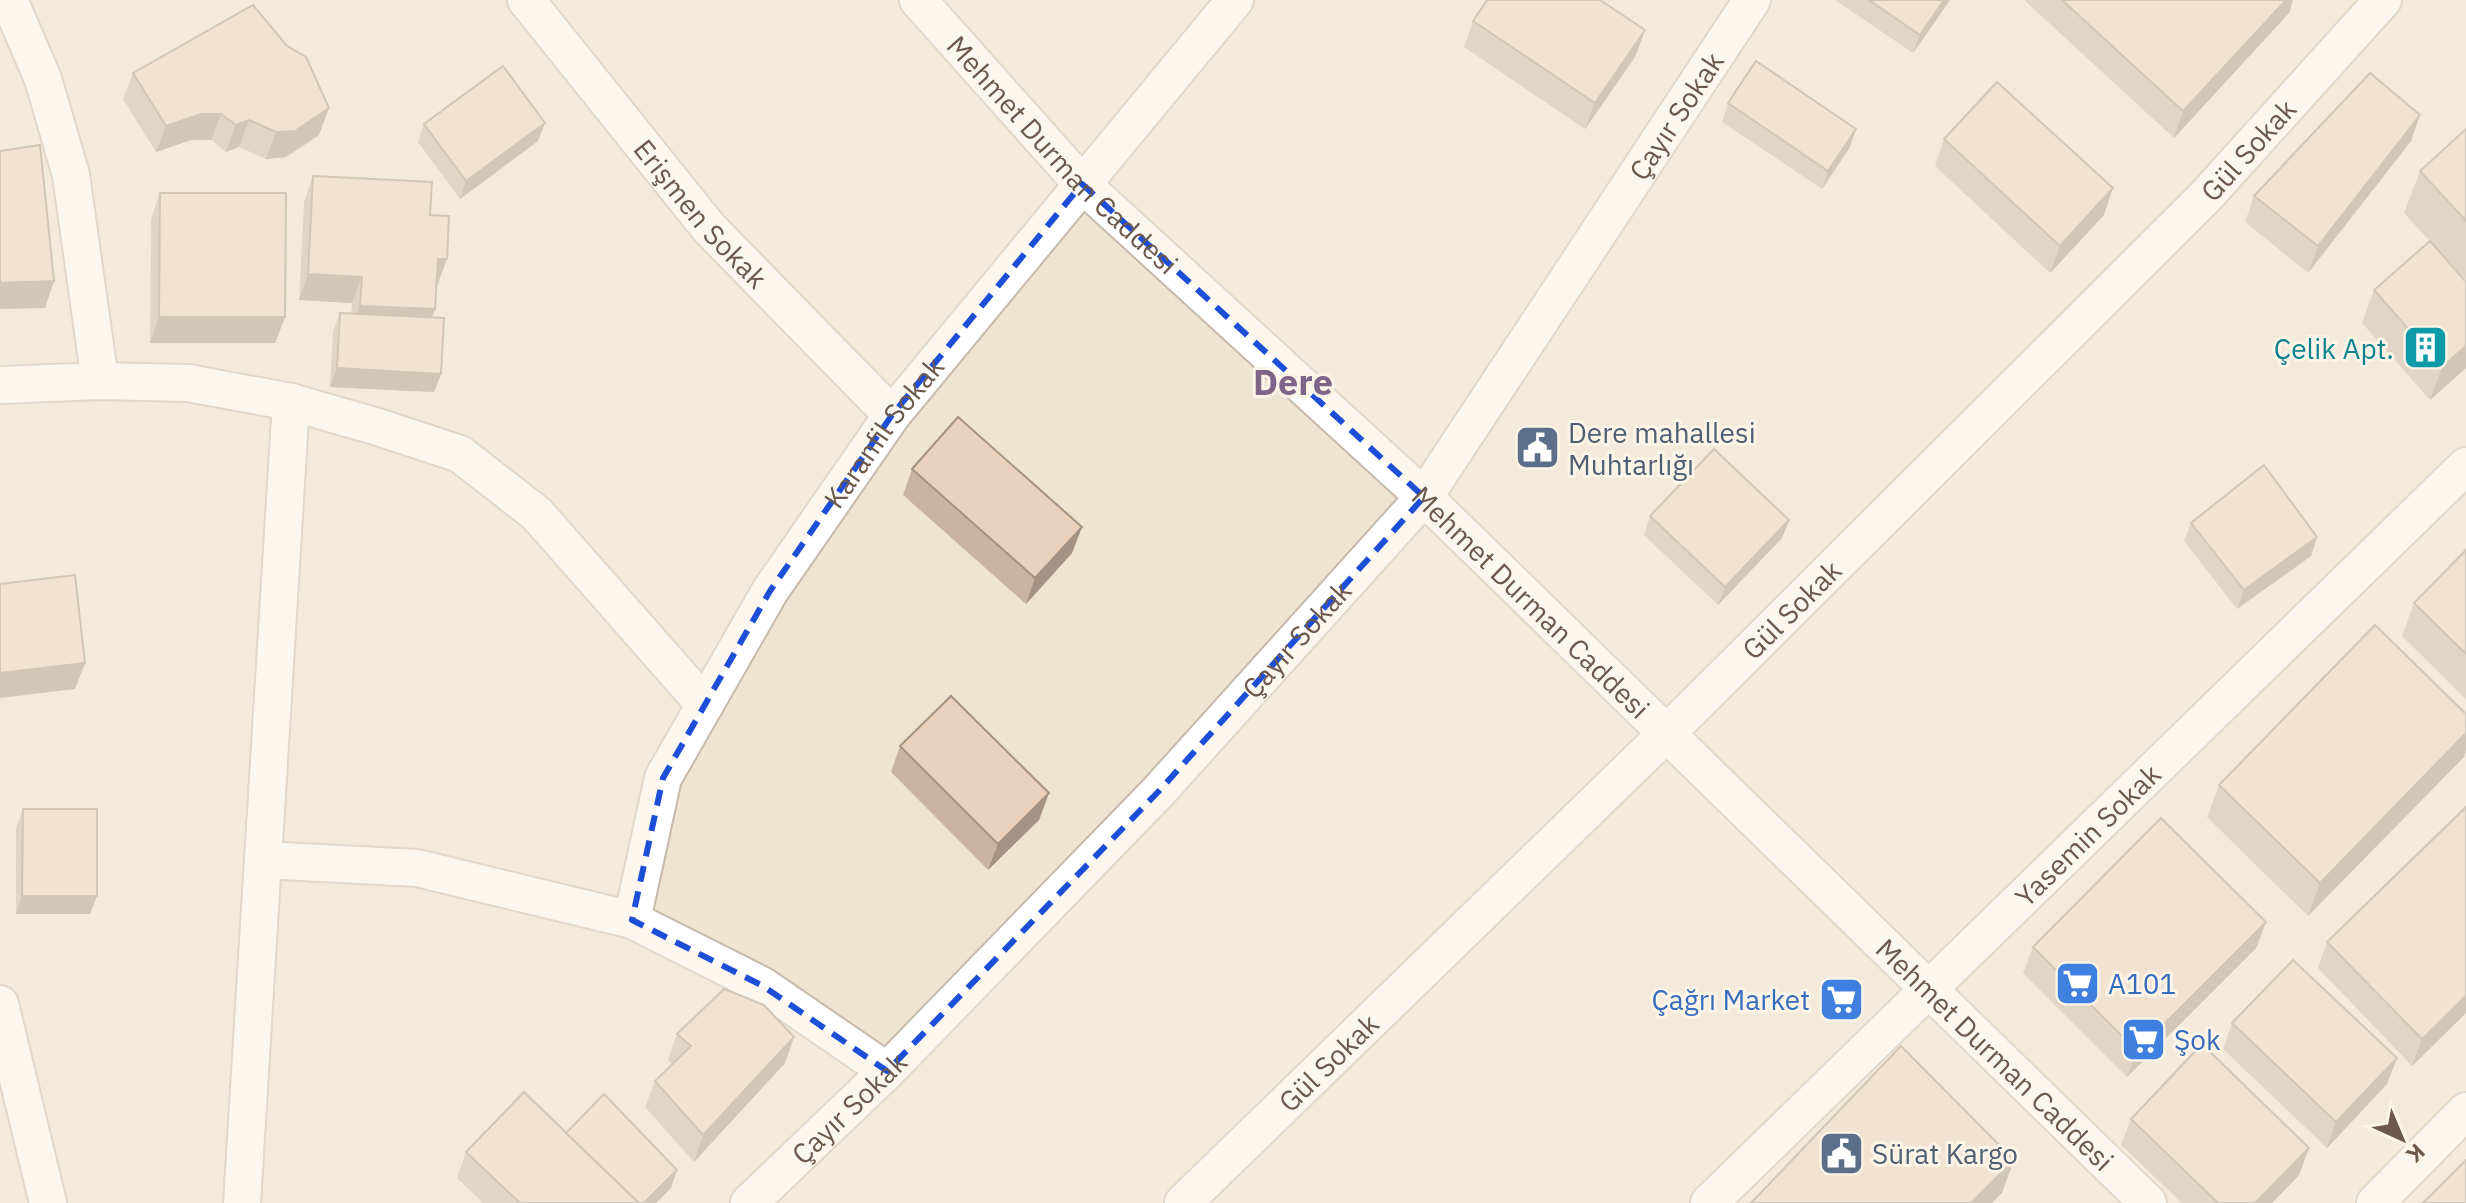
<svg xmlns="http://www.w3.org/2000/svg" width="2466" height="1203" viewBox="0 0 2466 1203" font-family="'IBM Plex Sans',sans-serif">
	<style>
		.residential { fill: #efe3d2 }
		.lines { fill: none; stroke-linecap: round; stroke-linejoin: round }
		.minor-casing { stroke: #c7b9ab; stroke-width: 40 }
		.minor { stroke: #fff; stroke-width: 36 }
		.wall { fill: #c9b4a3 }
		.shaded-wall { fill: #a49284 }
		.building { fill: #ead1bd; stroke: #a49284; stroke-width: 2 }
		.marked { fill: none; stroke: #1d4ed8; stroke-width: 6; stroke-dasharray: 16 10; stroke-linejoin: round }
		.labels { text-anchor: middle; dominant-baseline: central; stroke-width: 6; stroke-linejoin: round; paint-order: stroke }
		.street-label { font-size: 28px; fill: #6c594c; stroke: #fcf5e7 }
		.culture-label { font-size: 28px; fill: #0d838f; stroke: #fcf5e7; text-anchor: end }
		.service-label { font-size: 28px; fill: #4e5e75; stroke: #fcf5e7; text-anchor: start }
		.shop-label { font-size: 28px; fill: #366cbe; stroke: #fcf5e7; text-anchor: start }
		.district-label { font-size: 36px; font-weight: bold; fill: #7e6489; stroke: #fcf5e7 }
	</style>
	<rect width="100%" height="100%" fill="#f8f1e2"/>
	<rect class="residential" x="0" y="0" width="2466" height="1203"/>
	<g class="lines">
		<defs>
			<g id="minor">
				<polyline points="9,0 43,79 71,175 100,381"/>
				<path id="s1" d="M526,0L709,228L892,415"/>
				<path id="s2" d="M918,0L1082,184L1424,497L2148,1203"/>
				<polyline points="0,385 100,381 188,383 291,402 378,427 460,454 537,514 705,705"/>
				<polyline points="263,860 417,868 632,920 763,986 887,1071"/>
				<path id="s3" d="M632,920L663,778L770,591L892,415L1235,0"/>
				<polyline points="0,1004 48,1203"/>
				<polyline points="242,1203 291,402"/>
				<path id="s4" d="M749,1203L887,1071L1158,792L1424,497L1752,0"/>
				<path id="s5" d="M1183,1203L1667,733L2206,196L2383,0"/>
				<path id="s6" d="M1709,1203L2466,466"/>
				<polyline points="2375,1203 2466,1111"/>
			</g>
		</defs>
		<use href="#minor" class="minor-casing"/>
		<use href="#minor" class="minor"/>
	</g>
	<g class="wall">
		<polygon points="1835,0 1950,0 1913,53"/>
		<polygon points="2025,0 2293,0 2289,13 2174,138 2025,1"/>
		<polygon points="1473,21 1645,30 1635,57 1585,129 1464,47"/>
		<polygon points="133,73 319,135 286,157 266,159 239,147 226,152 211,140 191,140 156,152 123,99"/>
		<polygon points="1728,103 1850,147 1822,189 1722,122"/>
		<polygon points="2420,115 2411,141 2308,273 2245,222 2254,196"/>
		<polygon points="424,124 538,141 460,199 418,142"/>
		<polygon points="2466,129 2466,280 2404,213 2420,171"/>
		<polygon points="1944,139 2104,215 2050,273 1935,166"/>
		<polygon points="313,176 447,259 436,286 435,309 432,318 441,374 434,392 330,387 333,331 340,313 351,313 352,303 299,300 304,202"/>
		<polygon points="160,193 285,317 275,343 150,343 151,219"/>
		<polygon points="2374,290 2466,368 2430,400 2362,323"/>
		<polygon points="912,469 1082,527 1072,553 1026,604 903,495"/>
		<polygon points="1650,516 1789,520 1782,538 1718,605 1644,535"/>
		<polygon points="2191,523 2317,537 2311,556 2237,609 2184,541"/>
		<polygon points="2466,550 2466,699 2402,636 2414,603"/>
		<polygon points="2466,714 2466,750 2464,757 2308,916 2207,817 2219,785"/>
		<polygon points="900,746 1049,793 1039,820 988,870 891,772"/>
		<polygon points="2466,807 2466,1013 2412,1066 2318,968 2327,942"/>
		<polygon points="23,809 90,914 16,914 16,828"/>
		<polygon points="2266,922 2256,948 2127,1077 2023,973 2033,947"/>
		<polygon points="2232,1023 2397,1058 2387,1084 2327,1148 2223,1049"/>
		<polygon points="677,1034 794,1037 785,1063 694,1162 645,1107 655,1081 672,1064 668,1060"/>
		<polygon points="2131,1119 2309,1148 2299,1175 2272,1203 2182,1203 2121,1145"/>
		<polygon points="566,1133 671,1188 656,1203 483,1203 457,1178 466,1152"/>
	</g>
	<g class="shaded-wall">
		<polygon points="1944,0 1950,0 1913,53 1920,35"/>
		<polygon points="2286,0 2293,0 2289,13 2174,138 2183,111"/>
		<polygon points="1645,30 1635,57 1585,129 1595,103"/>
		<polygon points="329,108 319,135 286,157 266,159 276,132"/>
		<polygon points="201,114 221,114 211,140 191,140 156,152 166,126"/>
		<polygon points="2420,115 2411,141 2308,273 2318,246"/>
		<polygon points="249,120 239,147 226,152 236,125"/>
		<polygon points="545,123 538,141 460,199 466,181"/>
		<polygon points="1856,129 1850,147 1822,189 1828,171"/>
		<polygon points="2113,188 2104,215 2050,273 2060,246"/>
		<polygon points="438,259 447,259 437,286 428,286"/>
		<polygon points="308,274 362,277 352,303 299,300"/>
		<polygon points="54,281 45,308 0,309 0,283"/>
		<polygon points="360,306 435,309 425,336 350,332"/>
		<polygon points="159,317 285,317 275,343 150,343"/>
		<polygon points="2466,346 2466,368 2430,400 2442,367"/>
		<polygon points="337,368 441,374 434,392 330,387"/>
		<polygon points="1789,520 1782,538 1718,605 1725,587"/>
		<polygon points="1082,527 1072,553 1026,604 1035,578"/>
		<polygon points="2317,537 2311,556 2237,609 2244,590"/>
		<polygon points="85,663 75,689 0,698 0,673"/>
		<polygon points="2466,733 2466,750 2464,757 2308,916 2320,883"/>
		<polygon points="1049,793 1039,820 988,870 998,844"/>
		<polygon points="22,896 97,896 90,914 16,914"/>
		<polygon points="2266,922 2256,948 2127,1077 2137,1051"/>
		<polygon points="2466,996 2466,1013 2412,1066 2422,1039"/>
		<polygon points="794,1037 785,1063 694,1162 703,1135"/>
		<polygon points="2397,1058 2387,1084 2327,1148 2336,1122"/>
		<polygon points="2309,1148 2299,1175 2272,1203 2255,1203"/>
		<polygon points="2014,1160 2002,1193 1992,1203 1971,1203"/>
		<polygon points="677,1170 671,1188 656,1203 644,1203"/>
	</g>
	<g class="building">
		<polygon points="1487,0 1600,0 1645,30 1595,103 1473,21"/>
		<polygon points="1869,0 1944,0 1920,35"/>
		<polygon points="2062,0 2286,0 2183,111"/>
		<polygon points="253,5 287,46 306,57 329,108 295,131 276,132 249,120 236,125 221,114 201,114 166,126 133,73"/>
		<polygon points="1756,61 1856,129 1828,171 1728,103"/>
		<polygon points="503,66 545,123 466,181 424,124"/>
		<polygon points="2370,73 2420,115 2318,246 2254,196"/>
		<polygon points="1997,82 2113,188 2060,246 1944,139"/>
		<polygon points="2466,129 2466,221 2420,171"/>
		<polygon points="40,145 54,281 0,283 0,151"/>
		<polygon points="313,176 432,182 430,215 449,216 447,259 438,259 435,309 360,306 362,277 308,274"/>
		<polygon points="160,193 286,193 285,317 159,317"/>
		<polygon points="2430,241 2466,282 2466,346 2442,367 2374,290"/>
		<polygon points="340,313 444,318 441,374 337,368"/>
		<polygon points="958,417 1082,527 1035,578 912,469"/>
		<polygon points="1714,449 1789,520 1725,587 1650,516"/>
		<polygon points="2264,465 2317,537 2244,590 2191,523"/>
		<polygon points="2466,550 2466,654 2414,603"/>
		<polygon points="75,575 85,663 0,673 0,584"/>
		<polygon points="2375,625 2466,714 2466,733 2320,883 2219,785"/>
		<polygon points="951,696 1049,793 998,844 900,746"/>
		<polygon points="2466,807 2466,996 2422,1039 2327,942"/>
		<polygon points="23,809 97,809 97,896 22,896"/>
		<polygon points="2161,818 2266,922 2137,1051 2033,947"/>
		<polygon points="2293,960 2397,1058 2336,1122 2232,1023"/>
		<polygon points="724,989 764,1005 794,1037 703,1135 655,1081 691,1046 677,1034"/>
		<polygon points="2202,1044 2309,1148 2255,1203 2218,1203 2131,1119"/>
		<polygon points="1901,1046 2014,1160 1971,1203 1751,1203"/>
		<polygon points="524,1092 639,1203 520,1203 466,1152"/>
		<polygon points="604,1094 677,1170 644,1203 639,1203 566,1133"/>
		<polygon points="2466,1160 2466,1203 2423,1203"/>
	</g>
	<path d="M0 0H2466V1203H0ZM1082,184L1424,497L1158,792L887,1071L763,986L632,920L663,778L770,591L892,415Z" fill="#f8f1e2" fill-opacity=".55" fill-rule="evenodd"/>
	<path class="marked" d="M1082,184L1424,497L1158,792L887,1071L763,986L632,920L663,778L770,591L892,415Z"/>
	<defs>
		<symbol id="building-square" viewBox="-11 -11 22 22"><rect x="-9" y="-9" width="18" height="18" rx="4" fill="#0f9aa8" stroke="#fcf5e7"/><path d="M-4-6H4V6H1V3H-1V6H-4ZM-2.5-4.3h1.7v1.8h-1.7ZM.8-4.3h1.7v1.8H.8ZM-2.5-1h1.7V.8h-1.7ZM.8-1h1.7V.8H.8Z" fill="#fff"/></symbol>
		<symbol id="civic-square" viewBox="-11 -11 22 22"><rect x="-9" y="-9" width="18" height="18" rx="4" fill="#5c6f8a" stroke="#fcf5e7"/><path d="M-.6-6.5H3V-4.5H.6V-3L4-1V1h2V6H-6V1h2V-1L-.6-3ZM-1.2 2.5V6h2.4V2.5Z" fill="#fff"/></symbol>
		<symbol id="supermarket-square" viewBox="-11 -11 22 22"><rect x="-9" y="-9" width="18" height="18" rx="4" fill="#3f7fe0" stroke="#fcf5e7"/><path d="M-6-5.5h2.5l.6 2H6L4.5 2H-2.5L-4.4-4H-6ZM-1.5 3.2a1.3 1.3 0 1 0 .1 0ZM3 3.2a1.3 1.3 0 1 0 .1 0Z" fill="#fff"/></symbol>
	</defs>
	<g fill-rule="evenodd">
		<use href="#building-square" x="2400" y="322" width="51" height="51"/>
		<use href="#civic-square" x="1512" y="422" width="51" height="51"/>
		<use href="#supermarket-square" x="2052" y="958" width="51" height="51"/>
		<use href="#supermarket-square" x="1816" y="974" width="51" height="51"/>
		<use href="#supermarket-square" x="2118" y="1014" width="51" height="51"/>
		<use href="#civic-square" x="1816" y="1128" width="51" height="51"/>
	</g>
	<g class="labels">
		<g class="street-label">
			<text stroke="none"><textPath href="#s4" startOffset="1434">Çayır Sokak</textPath></text>
			<text stroke="none"><textPath href="#s5" startOffset="1498">Gül Sokak</textPath></text>
			<text stroke="none"><textPath href="#s2" startOffset="212">Mehmet Durman Caddesi</textPath></text>
			<text stroke="none"><textPath href="#s1" startOffset="276">Erişmen Sokak</textPath></text>
			<text stroke="none"><textPath href="#s3" startOffset="556">Karanfil Sokak</textPath></text>
			<text stroke="none"><textPath href="#s2" startOffset="860">Mehmet Durman Caddesi</textPath></text>
			<text stroke="none"><textPath href="#s5" startOffset="850">Gül Sokak</textPath></text>
			<text stroke="none"><textPath href="#s4" startOffset="786">Çayır Sokak</textPath></text>
			<text stroke="none"><textPath href="#s6" startOffset="528">Yasemin Sokak</textPath></text>
			<text stroke="none"><textPath href="#s2" startOffset="1508">Mehmet Durman Caddesi</textPath></text>
			<text stroke="none"><textPath href="#s5" startOffset="202">Gül Sokak</textPath></text>
			<text stroke="none"><textPath href="#s4" startOffset="138">Çayır Sokak</textPath></text>
		</g>
		<g class="culture-label">
			<text x="2394" y="348">Çelik Apt.</text>
		</g>
		<g class="service-label">
			<text x="1568" y="432">Dere mahallesi<tspan x="1568" dy="32">Muhtarlığı</tspan></text>
			<text x="1872" y="1153">Sürat Kargo</text>
		</g>
		<g class="shop-label">
			<text x="2108" y="983">A101</text>
			<text x="1810" y="999" text-anchor="end">Çağrı Market</text>
			<text x="2174" y="1039">Şok</text>
		</g>
		<g class="district-label">
			<text x="1293" y="381">Dere</text>
		</g>
	</g>
	<g transform="translate(2402 1139) rotate(136)" stroke="#fcf5e7" stroke-width="6" paint-order="stroke">
	<path d="M0-6L14 30L0 20L-14 30Z" fill="#6c594c"/>
	<text y="-12" font-size="22" font-weight="bold" text-anchor="middle" fill="#6c594c">K</text>
	</g>
</svg>
